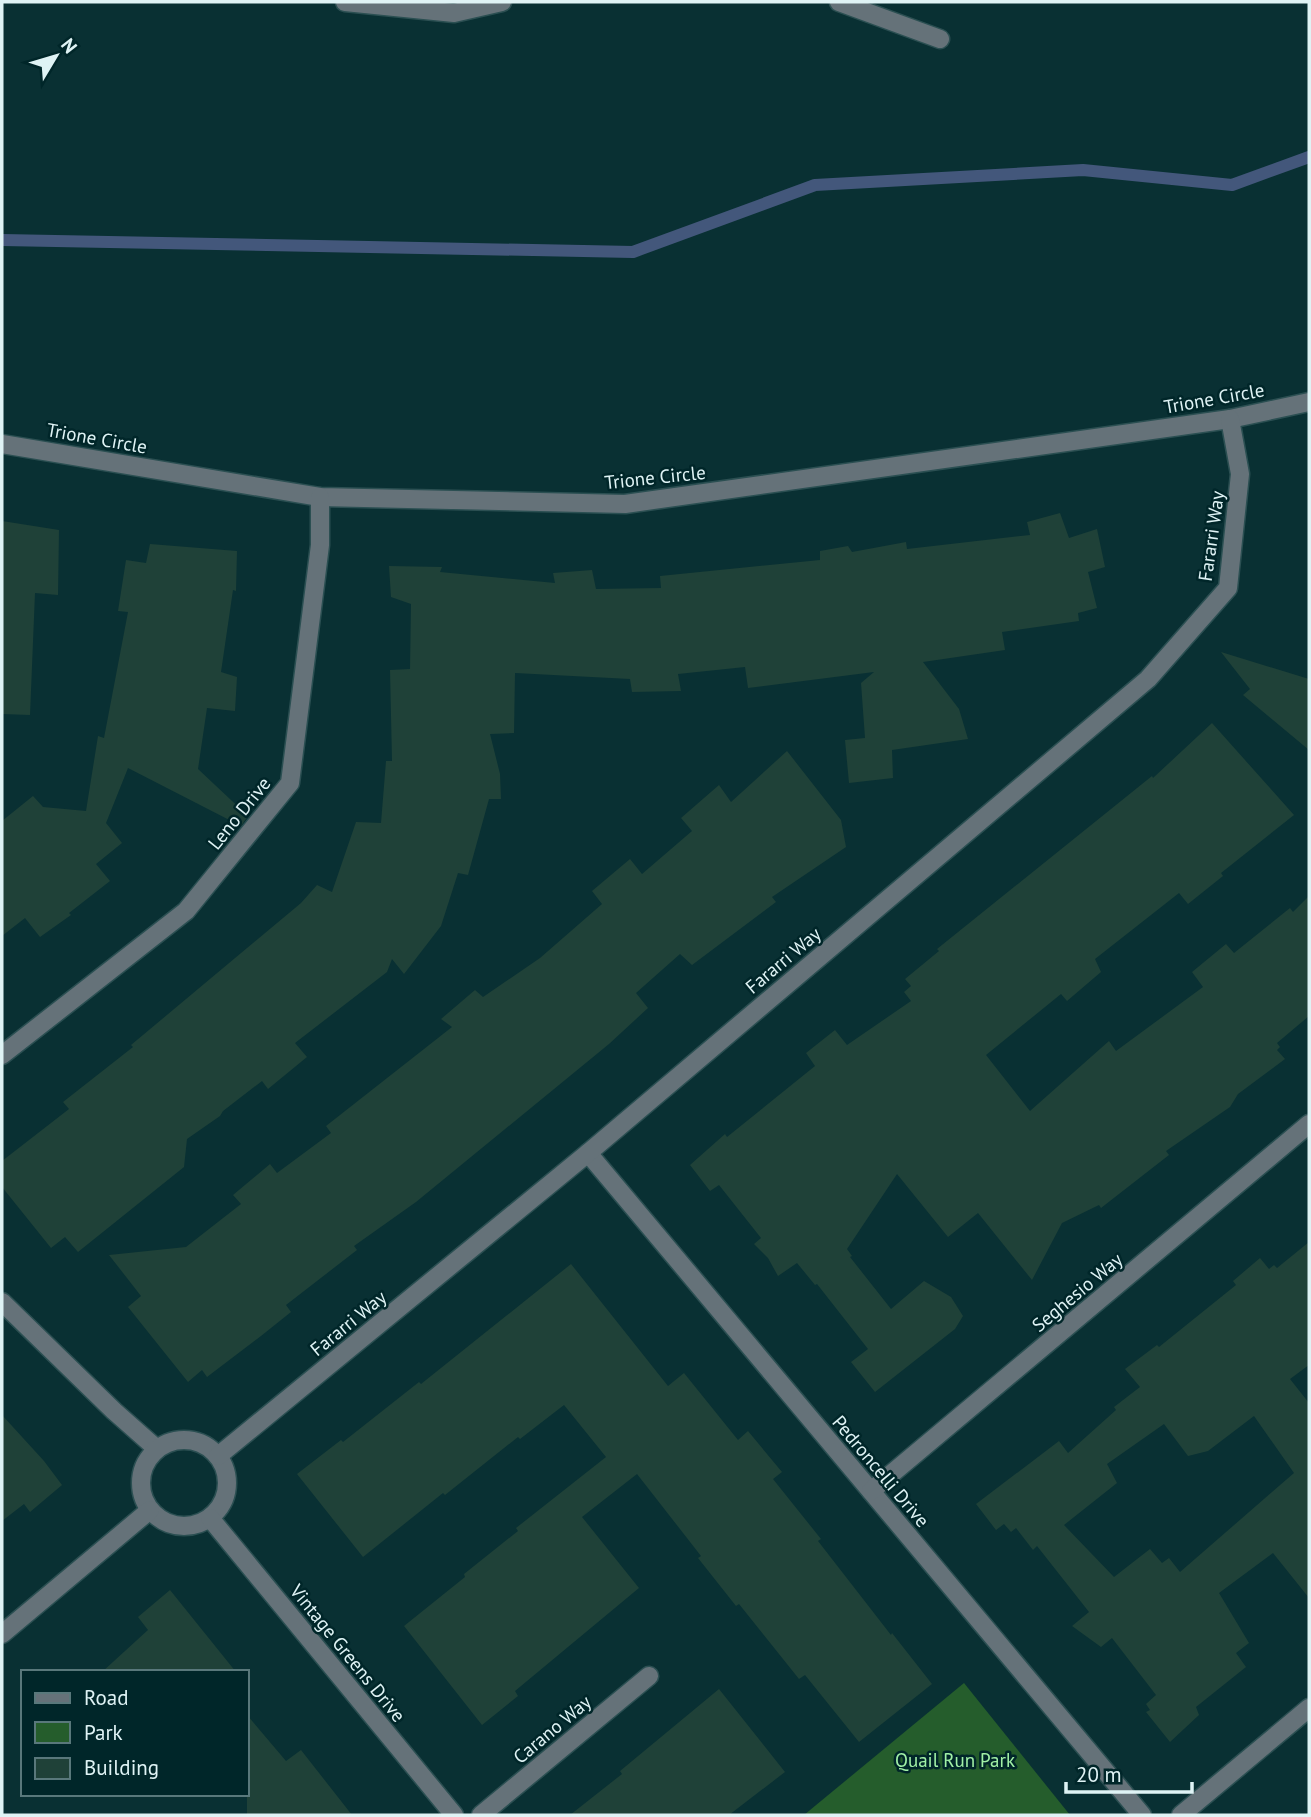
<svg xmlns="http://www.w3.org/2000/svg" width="1311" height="1817" viewBox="0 0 1311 1817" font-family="'PT Sans',sans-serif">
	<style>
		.green { fill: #255d2c }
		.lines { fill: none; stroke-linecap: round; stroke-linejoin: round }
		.stream { stroke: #43577b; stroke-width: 12 }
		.building { fill: #1f4138; fill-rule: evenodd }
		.lane-casing { stroke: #2b4f52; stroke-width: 21 }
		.street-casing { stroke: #2b4f52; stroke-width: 21 }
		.lane { stroke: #657279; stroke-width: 18 }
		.street { stroke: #657279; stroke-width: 18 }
		.labels { text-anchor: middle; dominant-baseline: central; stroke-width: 5; stroke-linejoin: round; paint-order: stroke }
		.street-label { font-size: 19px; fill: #dff3f5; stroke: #002629 }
		.park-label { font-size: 19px; fill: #a1f1a6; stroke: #002629 }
	</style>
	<rect width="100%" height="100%" fill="#093033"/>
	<polygon class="green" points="964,1683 1070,1815 804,1815"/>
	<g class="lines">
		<polyline class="stream" points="2,240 633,252 815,185 1083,170 1232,185 1309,157"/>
	</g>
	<g class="building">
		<polygon points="1060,513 1069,538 1097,529 1105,567 1088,572 1097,608 1078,613 1079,621 1002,632 1005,650 923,662 959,709 968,739 892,750 893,778 849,783 845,740 865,738 861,683 874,672 748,688 745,667 678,674 681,691 632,692 630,679 515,673 514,733 490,734 500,774 501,799 489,799 468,875 458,873 441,926 404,974 392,959 387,972 295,1043 307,1057 268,1089 262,1081 223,1111 220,1116 187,1139 184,1167 78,1252 65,1237 51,1248 2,1187 2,1161 69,1109 63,1102 133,1047 131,1045 301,903 317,885 332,892 356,822 381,823 386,761 392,761 390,670 410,669 411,604 391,597 389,566 442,567 440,572 555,583 553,573 592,570 596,589 661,588 660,576 820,560 820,551 848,546 852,552 906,542 907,549 1030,535 1027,522"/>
		<polygon points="2,521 59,530 58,595 35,593 30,715 2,714"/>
		<polygon points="150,544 237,551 236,591 233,590 221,672 237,677 235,711 207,708 198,769 248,816 241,826 128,768 106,823 122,843 96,864 110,881 69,913 71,915 40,937 25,918 2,936 2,821 33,796 43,807 86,811 98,736 104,738 128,612 118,611 126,560 146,563"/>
		<polygon points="1221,652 1309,679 1309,750 1243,695 1250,689"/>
		<polygon points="1212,723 1294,815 1221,873 1223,876 1188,904 1179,893 1095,959 1101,972 1067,1001 1061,994 986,1055 1030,1111 1109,1041 1116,1051 1203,987 1192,972 1226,944 1234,953 1290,908 1293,912 1309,896 1309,1016 1277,1043 1280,1047 1277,1050 1285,1059 1238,1094 1230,1107 1166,1151 1169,1155 1101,1208 1099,1205 1062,1223 1032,1280 978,1213 948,1237 897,1174 847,1249 852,1256 850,1257 891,1309 924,1281 951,1297 963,1316 955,1329 875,1392 851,1362 868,1349 817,1284 815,1285 797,1263 778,1276 768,1258 754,1244 761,1238 719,1185 710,1191 690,1165 725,1134 727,1137 815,1066 806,1053 835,1030 847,1045 911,1001 904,992 911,986 905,979 939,951 937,949 1152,776 1153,778"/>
		<polygon points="787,751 841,820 846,847 772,897 776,902 692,965 680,954 636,993 648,1008 609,1044 416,1202 354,1246 357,1250 286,1305 291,1312 261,1336 207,1377 202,1370 188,1382 128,1307 141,1296 109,1255 186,1247 241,1204 233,1195 270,1164 277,1173 331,1133 326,1126 452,1027 441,1019 475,990 483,997 540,958 602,904 592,891 630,859 642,874 692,831 681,818 719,785 731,802"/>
		<path d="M1309,1242V1365L1290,1379L1309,1403V1598L1273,1553L1219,1593L1249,1643L1236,1653L1246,1667L1196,1707L1199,1715L1170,1742L1146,1712L1150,1710L1146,1704L1156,1695L1112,1638L1101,1647L1072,1626L1089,1612L1037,1546L1033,1550L1016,1528L1011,1532L1004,1524L996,1530L976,1504L1059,1441L1068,1453L1116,1410L1114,1407L1140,1387L1125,1369L1157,1345L1159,1347L1236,1285L1233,1281L1260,1258L1269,1269L1274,1265L1277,1268ZM1254,1416L1294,1473L1180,1572L1169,1558L1162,1563L1150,1549L1114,1577L1064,1525L1117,1483L1107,1464L1164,1424L1188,1456L1208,1451Z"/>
		<polygon points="571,1264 668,1386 684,1373 738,1440 748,1431 782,1472 773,1479 821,1539 818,1541 891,1635 892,1633 932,1684 859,1742 805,1675 799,1679 739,1604 736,1606 698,1558 701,1556 637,1474 582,1517 639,1588 515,1691 518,1696 482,1725 404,1626 465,1577 464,1574 518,1531 516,1528 606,1457 564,1405 520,1439 518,1437 445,1495 443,1493 363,1557 297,1474 341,1440 343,1442 419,1382 421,1384"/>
		<polygon points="2,1415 44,1461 62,1485 30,1512 24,1504 2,1521"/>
		<polygon points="170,1590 236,1672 102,1672 148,1630 138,1617"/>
		<polygon points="719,1689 785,1772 729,1815 570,1815 622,1774 620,1771"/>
		<polygon points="247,1715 286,1761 301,1750 352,1815 247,1815"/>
	</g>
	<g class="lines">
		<defs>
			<g id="lane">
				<polyline points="345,2 454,13 502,2"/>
				<polyline points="839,2 940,39"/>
			</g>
			<g id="street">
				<polyline points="2,444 320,497 625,504 1230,419 1309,402"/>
				<polyline points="2,1055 186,911 290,783 320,545 320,497"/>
				<polyline points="588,1153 1142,1815"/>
				<polyline points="2,1302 114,1411 157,1449"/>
				<circle cx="184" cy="1483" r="43"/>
				<polyline points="218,1456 588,1153 1148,679 1228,588 1240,474 1230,419"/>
				<polyline points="871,1491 1309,1124"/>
				<polyline points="210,1518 454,1815"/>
				<polyline points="2,1634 150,1510"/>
				<polyline points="481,1815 649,1676"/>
				<polyline points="1181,1815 1309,1708"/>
			</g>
		</defs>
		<use href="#lane" class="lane-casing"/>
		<use href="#street" class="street-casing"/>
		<use href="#lane" class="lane"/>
		<use href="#street" class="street"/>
	</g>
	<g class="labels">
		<g class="street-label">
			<text transform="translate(1214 398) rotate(-10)">Trione Circle</text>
			<text transform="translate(97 438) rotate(10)">Trione Circle</text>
			<text transform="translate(655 477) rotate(-6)">Trione Circle</text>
			<text transform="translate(1211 536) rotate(-82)">Fararri Way</text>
			<text transform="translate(239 813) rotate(-51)">Leno Drive</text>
			<text transform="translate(783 960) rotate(-40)">Fararri Way</text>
			<text transform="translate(1077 1292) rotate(-40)">Seghesio Way</text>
			<text transform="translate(348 1323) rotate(-39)">Fararri Way</text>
			<text transform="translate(881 1471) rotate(50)">Pedroncelli Drive</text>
			<text transform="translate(348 1653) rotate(51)">Vintage Greens Drive</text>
			<text transform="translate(552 1729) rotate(-40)">Carano Way</text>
		</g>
		<g class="park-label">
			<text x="955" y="1760">Quail Run Park</text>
		</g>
	</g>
	<rect width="1311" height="1817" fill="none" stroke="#dff3f5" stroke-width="7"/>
	<rect x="21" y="1670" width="228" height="126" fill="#002629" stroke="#59787b" stroke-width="2"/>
	<rect x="35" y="1693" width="35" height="10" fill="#657279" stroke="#59787b" stroke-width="2"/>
	<text x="84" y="1705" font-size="21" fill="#dff3f5">Road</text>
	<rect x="35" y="1722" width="35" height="21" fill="#255d2c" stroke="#59787b" stroke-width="2"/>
	<text x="84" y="1740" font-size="21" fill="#dff3f5">Park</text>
	<rect x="35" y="1758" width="35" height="21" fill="#1f4138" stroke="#59787b" stroke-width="2"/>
	<text x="84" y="1775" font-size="21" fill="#dff3f5">Building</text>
	<g transform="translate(56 56) rotate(52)" stroke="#002629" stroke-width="5" paint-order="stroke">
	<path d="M0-5L12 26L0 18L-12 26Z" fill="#dff3f5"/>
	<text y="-10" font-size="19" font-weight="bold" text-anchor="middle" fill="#dff3f5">N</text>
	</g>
	<path d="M1066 1782v10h126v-10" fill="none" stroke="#dff3f5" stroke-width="3.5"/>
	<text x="1076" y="1782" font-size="21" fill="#dff3f5" stroke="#002629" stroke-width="5" paint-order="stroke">20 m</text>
</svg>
